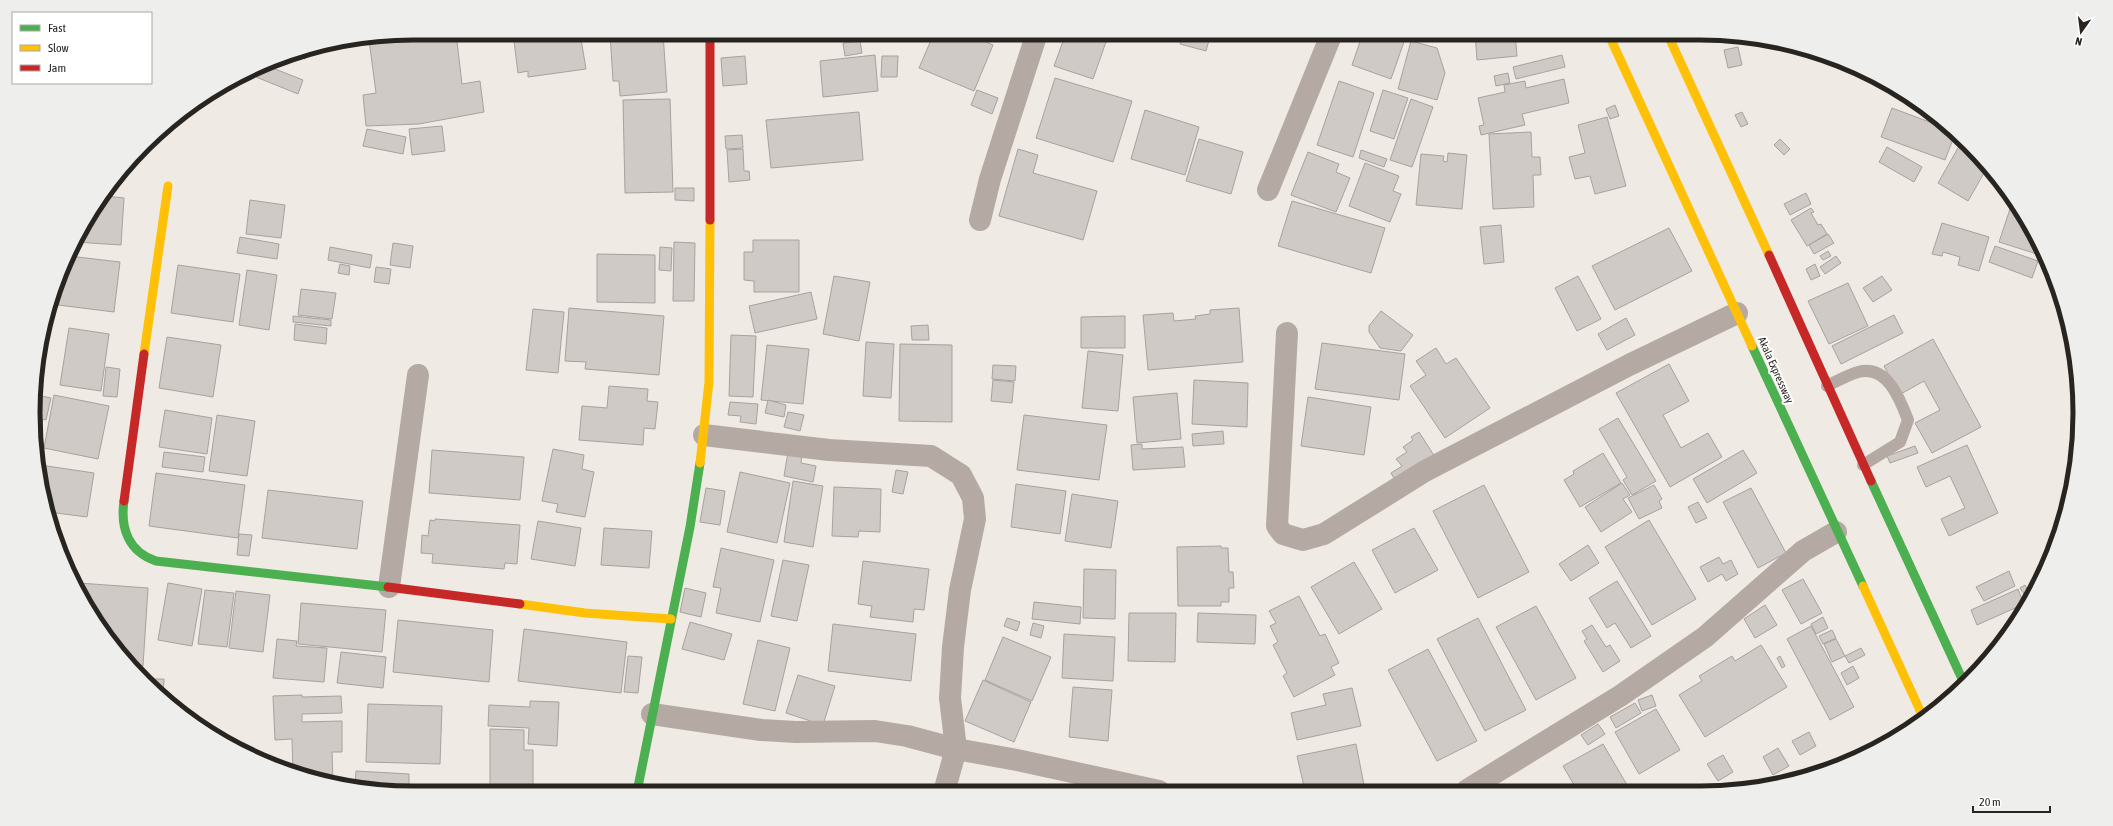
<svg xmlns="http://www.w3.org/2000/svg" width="2113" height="826" viewBox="0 0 2113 826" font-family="'Asap Condensed',sans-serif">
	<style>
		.building { fill: #d0cac7; stroke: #a7a29f }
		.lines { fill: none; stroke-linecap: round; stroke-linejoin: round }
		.lane { stroke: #b4aaa3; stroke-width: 12 }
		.street { stroke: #b4aaa3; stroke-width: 22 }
		.fast { stroke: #4caf50; stroke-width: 9 }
		.slow { stroke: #ffc107; stroke-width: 9 }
		.jam { stroke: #c62828; stroke-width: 9 }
		.labels { text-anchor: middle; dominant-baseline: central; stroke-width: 4; stroke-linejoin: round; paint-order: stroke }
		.street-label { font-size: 11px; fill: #282521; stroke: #fff }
		.rim { fill: none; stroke: #282521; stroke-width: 5 }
	</style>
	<rect width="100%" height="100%" fill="#f0eae4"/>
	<g class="building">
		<polygon points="413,33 456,33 462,84 480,81 484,112 419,124 366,126 363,95 376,93 369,40"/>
		<polygon points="513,33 580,33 586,69 528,77 528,71 518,73"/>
		<polygon points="610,33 663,33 667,92 620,96 619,81 613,81"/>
		<polygon points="726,33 745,33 745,38 727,40"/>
		<polygon points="934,33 966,33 993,45 974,91 919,68"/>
		<polygon points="1066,33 1100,33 1108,36 1093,79 1054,66"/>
		<polygon points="1183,33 1211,33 1206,51 1180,44"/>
		<polygon points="1363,33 1407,33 1391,79 1352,65"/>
		<polygon points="1475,33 1515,33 1517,56 1477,60"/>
		<polygon points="1529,33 1550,33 1534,42"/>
		<polygon points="860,41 862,53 845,56 843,43"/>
		<polygon points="1411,41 1437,48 1445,73 1437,100 1398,89"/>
		<polygon points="1738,47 1742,65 1728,68 1724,50"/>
		<polygon points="307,50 305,59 290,54 291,53"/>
		<polygon points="875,55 878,91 823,97 820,61"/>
		<polygon points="1562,55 1565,67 1516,79 1513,67"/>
		<polygon points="745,56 747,84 723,86 721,58"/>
		<polygon points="882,56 898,56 897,77 881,77"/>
		<polygon points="265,65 303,80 298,94 256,77 260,67"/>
		<polygon points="1508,73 1510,83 1496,86 1494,76"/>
		<polygon points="1055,78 1132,101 1113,162 1036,138"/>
		<polygon points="1564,79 1569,103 1522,114 1525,125 1481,135 1479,126 1484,125 1478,98 1505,92 1504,85 1525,81 1526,88"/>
		<polygon points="1339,81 1374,93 1353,157 1317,145"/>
		<polygon points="977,90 998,98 992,114 971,105"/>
		<polygon points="1383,90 1408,98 1394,139 1370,131"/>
		<polygon points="670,99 673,192 625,193 623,100"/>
		<polygon points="1411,99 1433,107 1412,167 1390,160"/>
		<polygon points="1615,105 1619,116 1610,119 1606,109"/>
		<polygon points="1892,108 1951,130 1955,134 1945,160 1881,137"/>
		<polygon points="1145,110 1199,127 1185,175 1131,159"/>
		<polygon points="859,112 863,160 771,168 766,120"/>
		<polygon points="1742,112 1748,124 1741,127 1735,115"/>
		<polygon points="1607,117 1626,186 1595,194 1590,176 1575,179 1569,157 1585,153 1578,125"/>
		<polygon points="442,126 445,151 412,155 409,129"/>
		<polygon points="367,129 406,137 403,154 363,146"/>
		<polygon points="1531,132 1532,157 1540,157 1541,175 1533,175 1534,207 1493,209 1489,134"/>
		<polygon points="742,135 743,148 726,149 725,136"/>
		<polygon points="1199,139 1243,152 1231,194 1186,181"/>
		<polygon points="1780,139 1790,149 1784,155 1774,145"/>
		<polygon points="1962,141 1988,166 1968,201 1938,183"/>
		<polygon points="1887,147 1922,167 1914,182 1879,162"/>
		<polygon points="743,149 744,171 749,171 750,180 729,182 727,150"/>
		<polygon points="1018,149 1038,155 1033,173 1097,191 1083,240 999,216"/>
		<polygon points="1361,150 1387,159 1384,167 1359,158"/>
		<polygon points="1308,152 1339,164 1336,172 1350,178 1336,212 1291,195"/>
		<polygon points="1448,153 1467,155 1462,209 1416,205 1421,154 1444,156 1443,161 1447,162"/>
		<polygon points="1365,163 1399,176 1393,191 1401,194 1390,222 1349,206"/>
		<polygon points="675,188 694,188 694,201 675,200"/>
		<polygon points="1806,193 1811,204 1790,215 1784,204"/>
		<polygon points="106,196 124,198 121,245 75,242 84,223"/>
		<polygon points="250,200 285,205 281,238 246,234"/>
		<polygon points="2013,200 2029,223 2042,251 2040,255 1999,242"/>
		<polygon points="1292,201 1385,228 1371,273 1278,246"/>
		<polygon points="1811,208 1814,212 1811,213 1818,225 1821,224 1827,234 1807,246 1791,220"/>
		<polygon points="1942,223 1989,237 1979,271 1958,265 1960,257 1943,252 1942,256 1932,254"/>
		<polygon points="1501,225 1504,262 1484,264 1480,227"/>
		<polygon points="1669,228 1692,271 1615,310 1592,266"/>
		<polygon points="1828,234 1834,243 1814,254 1809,245"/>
		<polygon points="240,237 279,244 277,259 237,253"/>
		<polygon points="753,240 799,240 799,292 754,292 754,281 744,280 744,252 753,252"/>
		<polygon points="674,242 695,243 694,301 673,301"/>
		<polygon points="393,243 413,246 410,268 390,265"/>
		<polygon points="1995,246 2038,261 2032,278 1989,262"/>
		<polygon points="330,247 372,255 370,268 328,260"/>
		<polygon points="660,247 672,248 671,271 659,270"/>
		<polygon points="1828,251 1831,256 1823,260 1820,256"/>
		<polygon points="597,254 655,255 655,303 597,302"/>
		<polygon points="69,256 120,262 114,312 50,304 53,291"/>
		<polygon points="1836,256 1841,263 1825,274 1820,267"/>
		<polygon points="340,264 350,266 349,275 338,273"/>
		<polygon points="1815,264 1820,276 1811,280 1806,269"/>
		<polygon points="178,265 240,274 233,322 171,313"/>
		<polygon points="376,267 391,269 389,284 374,282"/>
		<polygon points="247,270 277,275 269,330 239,325"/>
		<polygon points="834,276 870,282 859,341 823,334"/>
		<polygon points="1578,276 1601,319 1577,331 1555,288"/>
		<polygon points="1882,276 1892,290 1873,302 1863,288"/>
		<polygon points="1848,283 1868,326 1829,344 1808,301"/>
		<polygon points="301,289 336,293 332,319 298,315"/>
		<polygon points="811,292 817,319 755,333 749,306"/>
		<polygon points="569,308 664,316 659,375 585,369 586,362 565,361"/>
		<polygon points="1239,308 1243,362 1148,370 1143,315 1173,313 1174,321 1196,319 1195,316 1210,314 1210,310"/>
		<polygon points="533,309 564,312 558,373 526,370"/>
		<polygon points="1381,311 1413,335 1401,351 1380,348 1369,332 1369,326"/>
		<polygon points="1894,315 1903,333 1841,364 1832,346"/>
		<polygon points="293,316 331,320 331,326 293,322"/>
		<polygon points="1125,316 1125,348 1081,348 1081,317"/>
		<polygon points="1626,318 1635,335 1607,350 1598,334"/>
		<polygon points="295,324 327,328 326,344 294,340"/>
		<polygon points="928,325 929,340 912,340 911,326"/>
		<polygon points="69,328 109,334 101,391 60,385"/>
		<polygon points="731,335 756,336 753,397 729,396"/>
		<polygon points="167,337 221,345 213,397 159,388"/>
		<polygon points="1933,339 1981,427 1932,453 1915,423 1940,410 1924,381 1899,395 1884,366"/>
		<polygon points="866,342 894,344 891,398 863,396"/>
		<polygon points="1322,343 1405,354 1399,400 1315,389"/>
		<polygon points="900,344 952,345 952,422 899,421"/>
		<polygon points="767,345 809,349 803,404 761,400"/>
		<polygon points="1436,348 1446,364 1456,358 1490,408 1445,438 1410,386 1426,375 1416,361"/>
		<polygon points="1088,351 1123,355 1118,411 1082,408"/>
		<polygon points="1669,364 1689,401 1663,415 1681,448 1708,433 1722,457 1670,487 1616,393"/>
		<polygon points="993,365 1016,366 1015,381 992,379"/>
		<polygon points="106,367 120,369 117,397 103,396"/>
		<polygon points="993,380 1014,382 1012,403 991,401"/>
		<polygon points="1194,380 1248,383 1247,427 1192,424"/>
		<polygon points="609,386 648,389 647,401 658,402 655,429 644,428 643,445 579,440 582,406 607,408"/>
		<polygon points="1177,393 1181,439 1137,443 1133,397"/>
		<polygon points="37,395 51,398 46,420 43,419 39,433"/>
		<polygon points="54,395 109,406 98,459 44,448"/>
		<polygon points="1308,397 1371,407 1364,455 1301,446"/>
		<polygon points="768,400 786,405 784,417 765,413"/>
		<polygon points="730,402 758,404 756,424 740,422 741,416 728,415"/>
		<polygon points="165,410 212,418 207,454 159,447"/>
		<polygon points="788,412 804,415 800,431 784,427"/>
		<polygon points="217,415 255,421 247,476 209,471"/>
		<polygon points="1024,415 1107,425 1099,480 1017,470"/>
		<polygon points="1618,418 1656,481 1632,495 1623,480 1627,477 1599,429"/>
		<polygon points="1223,431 1224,444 1193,446 1192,434"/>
		<polygon points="1419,432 1435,457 1396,482 1391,473 1402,466 1396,459 1407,452 1403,447 1413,440 1411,437"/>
		<polygon points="1142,444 1142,449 1183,447 1185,467 1133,470 1131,445"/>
		<polygon points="1967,445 1998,513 1949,536 1941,519 1965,508 1950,476 1926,487 1917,467"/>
		<polygon points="1915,446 1918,453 1890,463 1887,456"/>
		<polygon points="553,449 584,455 582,469 594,472 585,517 556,512 558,504 542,501"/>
		<polygon points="432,450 524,457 520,500 429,493"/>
		<polygon points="1743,450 1757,473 1707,503 1693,479"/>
		<polygon points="164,452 205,457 203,472 162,467"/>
		<polygon points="788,452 802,455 801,463 816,466 813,482 784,476"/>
		<polygon points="1603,453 1621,483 1580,507 1564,480 1574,474 1573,471"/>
		<polygon points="40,465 94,473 87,517 48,512 40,487"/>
		<polygon points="896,470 908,472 903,494 892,492"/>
		<polygon points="740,472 790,483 777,543 727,532"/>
		<polygon points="156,473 245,485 238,538 149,526"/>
		<polygon points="793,481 823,486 813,547 784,542"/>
		<polygon points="1622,483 1630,495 1623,499 1632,512 1601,532 1585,507"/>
		<polygon points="1016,484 1066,491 1060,534 1011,527"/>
		<polygon points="1484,485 1529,572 1478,598 1433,511"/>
		<polygon points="1654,485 1662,499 1659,501 1662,508 1639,519 1628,498"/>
		<polygon points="834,487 881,489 880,532 859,531 858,537 832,536"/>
		<polygon points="706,488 725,491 720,525 700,522"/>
		<polygon points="1751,488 1786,553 1758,568 1723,502"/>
		<polygon points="268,490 363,501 357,549 262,538"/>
		<polygon points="1072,494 1118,501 1111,548 1065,541"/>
		<polygon points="1698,502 1707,518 1696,523 1688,507"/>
		<polygon points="435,519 520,525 517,564 505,563 504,569 432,563 433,554 421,553 422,535 428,536 430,520 435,521"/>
		<polygon points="1649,520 1696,599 1652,625 1605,547"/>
		<polygon points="538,521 581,528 575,566 531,559"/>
		<polygon points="604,528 652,531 649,568 601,565"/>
		<polygon points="1414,528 1438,570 1395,593 1372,550"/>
		<polygon points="239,534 252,535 249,556 237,555"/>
		<polygon points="1588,545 1599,563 1571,581 1559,564"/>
		<polygon points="1221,546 1221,548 1228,548 1229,572 1233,572 1234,588 1229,588 1229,602 1221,602 1221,606 1178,606 1177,547"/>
		<polygon points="721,548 774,560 760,622 716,613 721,588 713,587"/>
		<polygon points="1719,557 1723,564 1731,560 1738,574 1726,581 1722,574 1708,582 1700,567"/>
		<polygon points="783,560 809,565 797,621 771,616"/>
		<polygon points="863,561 929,569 924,610 914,609 913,622 870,617 872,606 858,604"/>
		<polygon points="1354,562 1382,609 1339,634 1311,587"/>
		<polygon points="1084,569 1116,570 1115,619 1083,618"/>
		<polygon points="2009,571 2015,586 1984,601 1976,587"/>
		<polygon points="1803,579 1822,613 1801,624 1782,590"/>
		<polygon points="1617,581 1651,636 1631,648 1615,623 1607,628 1589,598"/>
		<polygon points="79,583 148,588 143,666 136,666 97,624 79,590"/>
		<polygon points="168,583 202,589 192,646 158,640"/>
		<polygon points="2025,585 2030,593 2027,599 2020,588"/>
		<polygon points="685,588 706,593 701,617 680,612"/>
		<polygon points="2018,589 2024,604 1977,625 1971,610"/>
		<polygon points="205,590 234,593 227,647 198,644"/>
		<polygon points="236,591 270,595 263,652 229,648"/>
		<polygon points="1299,596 1320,636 1325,634 1339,663 1331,667 1335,675 1294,697 1283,676 1287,673 1273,645 1278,642 1270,626 1276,623 1269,611"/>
		<polygon points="1034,602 1081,607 1080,624 1032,619"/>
		<polygon points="301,603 386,610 382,652 298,644"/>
		<polygon points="1765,605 1777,625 1755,638 1744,619"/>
		<polygon points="1536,606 1576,678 1536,700 1496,627"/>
		<polygon points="1129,613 1176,613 1175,662 1128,661"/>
		<polygon points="1198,613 1256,615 1255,644 1197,642"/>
		<polygon points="1823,617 1828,628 1816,634 1811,624"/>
		<polygon points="1007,618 1020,622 1017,631 1004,626"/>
		<polygon points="1478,618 1526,710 1485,731 1437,639"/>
		<polygon points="398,620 493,630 489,682 393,672"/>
		<polygon points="690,622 732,634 724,660 682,649"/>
		<polygon points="1033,623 1044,626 1041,638 1030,635"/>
		<polygon points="833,624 916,634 911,681 828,671"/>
		<polygon points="1592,625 1606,647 1610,645 1620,661 1603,672 1584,641 1587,639 1582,631"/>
		<polygon points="1811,626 1854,707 1830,720 1787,639"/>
		<polygon points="524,629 627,642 621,693 518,681"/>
		<polygon points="1832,630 1836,638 1823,644 1819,636"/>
		<polygon points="1064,634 1115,637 1113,681 1062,678"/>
		<polygon points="1003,637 1051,657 1032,701 985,680"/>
		<polygon points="277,639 297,641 296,646 327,648 324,682 273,678"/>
		<polygon points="1836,639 1845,656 1832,662 1824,644"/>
		<polygon points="758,640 790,648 775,711 743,704"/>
		<polygon points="1761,645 1787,687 1705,737 1679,695 1702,681 1699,676 1732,656 1735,661"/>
		<polygon points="1861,648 1865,655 1849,663 1845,656"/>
		<polygon points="1428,649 1477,741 1437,761 1388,670"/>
		<polygon points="341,652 386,657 383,688 337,683"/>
		<polygon points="628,656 642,657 638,693 624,692"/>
		<polygon points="1780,656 1785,666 1782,668 1777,658"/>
		<polygon points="1853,666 1859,678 1847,685 1841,673"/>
		<polygon points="798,675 835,686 823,725 786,713"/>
		<polygon points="148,679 164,679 163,695"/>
		<polygon points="983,680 1031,702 1014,742 965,721"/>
		<polygon points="1073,687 1112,690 1108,741 1069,737"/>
		<polygon points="1352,688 1361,726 1297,740 1291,713 1326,705 1323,694"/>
		<polygon points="302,695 302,697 341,696 342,713 302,714 302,722 342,721 342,752 332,752 333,780 314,780 293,772 292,739 275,740 273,696"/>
		<polygon points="1652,695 1656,706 1642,711 1638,700"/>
		<polygon points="530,701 559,702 557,746 528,744 529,728 488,726 489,705 530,707"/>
		<polygon points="1635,703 1641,713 1616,728 1610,717"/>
		<polygon points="368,704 442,706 440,764 366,762"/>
		<polygon points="1656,709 1680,750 1639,774 1615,732"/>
		<polygon points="1598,724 1605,734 1588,745 1581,735"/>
		<polygon points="490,729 524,730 524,750 533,750 533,788 490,788"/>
		<polygon points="1809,732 1816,746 1800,755 1792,741"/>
		<polygon points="1356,744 1365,790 1305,791 1297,756"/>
		<polygon points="1603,744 1630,790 1577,790 1563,766"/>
		<polygon points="1778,748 1789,766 1773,775 1763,757"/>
		<polygon points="1723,755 1733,772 1718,781 1707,764"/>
		<polygon points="356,771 409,774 409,792 355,785"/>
		<polygon points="1729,783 1732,790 1718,790 1717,789"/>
	</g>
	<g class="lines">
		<path class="lane" d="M1827,386C1837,381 1848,375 1858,372C1887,364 1900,399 1908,420L1900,442L1863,465"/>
		<g class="street">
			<polyline points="1268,190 1332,33"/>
			<polyline points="980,220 990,179 1037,33"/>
			<polyline points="1287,333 1277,526 1283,534 1303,540 1324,534 1425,471 1629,365 1737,313"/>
			<polyline points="704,435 829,450 931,456 961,475 973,498 975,519 960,590 953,647 950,698 956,749 944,792"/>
			<polyline points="389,587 418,375"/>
			<polyline points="652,714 761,730 796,732 875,731 907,736 956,749 1017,760 1159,791"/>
			<polyline points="1467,790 1620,696 1705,637 1803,551 1836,532"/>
		</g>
		<g class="fast">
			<polyline points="1752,346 1863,586"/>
			<polyline points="1871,481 1964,683"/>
			<path d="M124,501C120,529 129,552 156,561L388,587"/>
			<polyline points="637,792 690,527 700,463"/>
		</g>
		<g class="slow">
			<polyline points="1608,33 1752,346"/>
			<polyline points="1667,33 1769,255"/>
			<polyline points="144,354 168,186"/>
			<polyline points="700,463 709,382 710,220"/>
			<polyline points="1863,586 1923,717"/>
			<polyline points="520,604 585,613 671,619"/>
		</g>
		<g class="jam">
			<polyline points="710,33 710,220"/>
			<polyline points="1769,255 1871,481"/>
			<polyline points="124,501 144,354"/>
			<polyline points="388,587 520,604"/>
		</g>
	</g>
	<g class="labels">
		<g class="street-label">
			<text transform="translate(1776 370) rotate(66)">Akala Expressway</text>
		</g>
	</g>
	<path d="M0 0H2113V826H0ZM413 40H1700A373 373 0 0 1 2073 413V413A373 373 0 0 1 1700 786H413A373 373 0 0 1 40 413V413A373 373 0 0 1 413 40Z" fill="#eeeeed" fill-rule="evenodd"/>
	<path class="rim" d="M413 40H1700A373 373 0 0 1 2073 413V413A373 373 0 0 1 1700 786H413A373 373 0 0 1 40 413V413A373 373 0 0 1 413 40Z"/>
	<rect x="12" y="12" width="140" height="72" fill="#ffffff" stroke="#a9a8a6"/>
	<rect x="20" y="25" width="20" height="6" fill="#4caf50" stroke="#a9a8a6"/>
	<text x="48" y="32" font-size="12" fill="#282521">Fast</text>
	<rect x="20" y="45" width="20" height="6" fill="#ffc107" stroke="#a9a8a6"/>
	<text x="48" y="52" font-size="12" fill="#282521">Slow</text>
	<rect x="20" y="65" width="20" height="6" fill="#c62828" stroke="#a9a8a6"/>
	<text x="48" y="72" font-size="12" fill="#282521">Jam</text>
	<g transform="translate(2081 32) rotate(194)" stroke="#ffffff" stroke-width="3" paint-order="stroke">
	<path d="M0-3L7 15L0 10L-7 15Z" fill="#282521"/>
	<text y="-6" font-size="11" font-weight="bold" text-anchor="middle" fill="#282521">N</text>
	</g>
	<path d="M1973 806v6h77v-6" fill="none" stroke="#282521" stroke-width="2"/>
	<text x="1979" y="806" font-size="12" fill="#282521" stroke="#ffffff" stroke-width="3" paint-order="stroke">20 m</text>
</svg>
